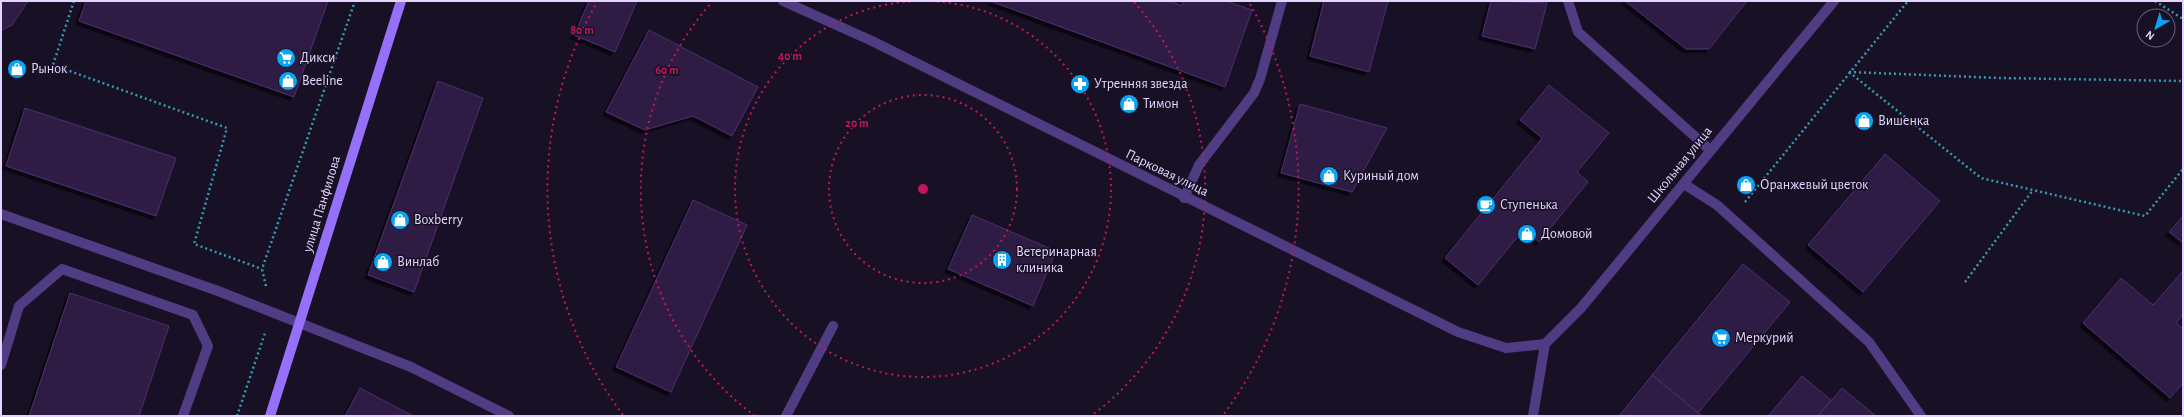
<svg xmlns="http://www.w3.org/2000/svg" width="2184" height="417" viewBox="0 0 2184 417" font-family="'Alegreya Sans',sans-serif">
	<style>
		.building { fill: #2e1c45; stroke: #4c2f70; filter: url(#shadow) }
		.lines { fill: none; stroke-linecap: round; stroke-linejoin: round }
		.path { stroke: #349bb3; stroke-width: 2.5; stroke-dasharray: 2 3; stroke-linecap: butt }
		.service { stroke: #503c82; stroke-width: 10 }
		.minor { stroke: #503c82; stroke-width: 10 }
		.secondary { stroke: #9570fa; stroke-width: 10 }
		.ring { fill: none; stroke: #c2185b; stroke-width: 2; stroke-dasharray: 2 4 }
		.labels { text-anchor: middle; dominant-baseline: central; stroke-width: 3; stroke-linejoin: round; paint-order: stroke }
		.poi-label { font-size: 14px; fill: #e3d5fd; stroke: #181025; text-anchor: start }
		.street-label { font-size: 14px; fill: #e3d5fd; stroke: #181025 }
		.centre { fill: #c2185b; stroke: #181025; stroke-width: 2 }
		.ring-label { font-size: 12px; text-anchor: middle; font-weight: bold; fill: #c2185b; stroke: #181025; stroke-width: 3; stroke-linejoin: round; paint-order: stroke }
	</style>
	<defs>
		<filter id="shadow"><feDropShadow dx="-3.5" dy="3.5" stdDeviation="0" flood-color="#0009"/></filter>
	</defs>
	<rect width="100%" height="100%" fill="#181025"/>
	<g class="building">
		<polygon points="1,1 28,1 12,25 1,31"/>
		<polygon points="86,1 328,1 294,97 79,21"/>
		<polygon points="589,1 637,1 615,52 574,35"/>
		<polygon points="990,1 1169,1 1182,6 1183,1 1226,1 1252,10 1225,87"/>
		<polygon points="1324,1 1388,1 1369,72 1310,56"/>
		<polygon points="1491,1 1547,3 1535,49 1482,36"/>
		<polygon points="1625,1 1747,1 1709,49 1686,49"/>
		<polygon points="649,30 758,87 732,136 693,116 645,130 606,112"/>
		<polygon points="438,81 483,98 414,292 368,275"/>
		<polygon points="1549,85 1609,133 1577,172 1588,182 1539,242 1524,229 1478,285 1445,258 1542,138 1520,120"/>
		<polygon points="1300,104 1387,128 1352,192 1281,173"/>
		<polygon points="25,108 176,158 156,216 6,166"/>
		<polygon points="1885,154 1940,201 1863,292 1808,245"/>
		<polygon points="693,200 747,225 671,392 616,367"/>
		<polygon points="972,215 1056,251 1033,306 948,269"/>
		<polygon points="2183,216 2183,243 2169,232"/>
		<polygon points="1743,264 1790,302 1698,413 1652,375"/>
		<polygon points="2183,271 2183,315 2176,323 2183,329 2183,383 2170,398 2083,323 2121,278 2153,305"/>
		<polygon points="70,293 169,326 139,416 29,416"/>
		<polygon points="1652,375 1702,416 1619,416"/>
		<polygon points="1802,376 1831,400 1818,416 1768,416"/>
		<polygon points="360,388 413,416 345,416"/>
		<polygon points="1842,388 1876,416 1818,416"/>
	</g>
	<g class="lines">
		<g class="path">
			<polyline points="74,1 53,65 227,128 194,244 262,269"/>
			<polyline points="2155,1 2183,19"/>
			<polyline points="1849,72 1981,178 2145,216 2183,169"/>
			<polyline points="1849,72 2000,78 2183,81"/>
			<polyline points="1745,202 1908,1"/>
			<polyline points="1965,282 2033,190"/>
			<polyline points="266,286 262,269 355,1"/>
			<polyline points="237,416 265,333"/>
		</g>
		<g class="service">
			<polyline points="1568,1 1578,32 1710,150"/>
			<polyline points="1684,184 1717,205 1869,342 1921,416"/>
			<polyline points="1184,198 1199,165 1254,93 1260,79 1282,1"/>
			<polyline points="1,214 218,291 411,367 509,416"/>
			<polyline points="1,365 19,306 62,269 193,315 208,346 183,416"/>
			<polyline points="786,416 833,326"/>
			<polyline points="1533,416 1545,344"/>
		</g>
		<polyline class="minor" points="783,1 872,41 1458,332 1506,348 1545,344 1581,308 1834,1"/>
		<polyline class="secondary" points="270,416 401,1"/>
	</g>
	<g class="ring">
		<circle cx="923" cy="189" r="94"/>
		<path d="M925 1A188 188 0 1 1 921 1"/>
		<path d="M755 416A282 282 0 0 1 712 2M1134 2A282 282 0 0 1 1091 416"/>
		<path d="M623 415A376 376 0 0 1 596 4M1250 4A376 376 0 0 1 1223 415"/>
	</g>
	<defs>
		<symbol id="supermarket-disc" viewBox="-11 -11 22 22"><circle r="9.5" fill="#09a4f5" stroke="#181025"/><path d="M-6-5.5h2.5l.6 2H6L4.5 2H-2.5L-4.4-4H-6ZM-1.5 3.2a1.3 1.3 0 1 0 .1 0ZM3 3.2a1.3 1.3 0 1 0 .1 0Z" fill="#fff"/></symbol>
		<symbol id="shop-disc" viewBox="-11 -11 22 22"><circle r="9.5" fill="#09a4f5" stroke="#181025"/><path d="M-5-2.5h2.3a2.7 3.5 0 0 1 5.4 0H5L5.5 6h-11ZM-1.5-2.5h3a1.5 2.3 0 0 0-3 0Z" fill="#fff"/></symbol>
		<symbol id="pharmacy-disc" viewBox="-11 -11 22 22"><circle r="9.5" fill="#09a4f5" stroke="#181025"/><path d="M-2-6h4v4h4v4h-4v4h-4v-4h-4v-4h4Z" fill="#fff"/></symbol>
		<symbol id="cafe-disc" viewBox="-11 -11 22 22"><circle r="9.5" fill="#09a4f5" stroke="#181025"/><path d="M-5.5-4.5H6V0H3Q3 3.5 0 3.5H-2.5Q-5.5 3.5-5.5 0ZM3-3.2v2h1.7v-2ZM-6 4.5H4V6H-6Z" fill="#fff"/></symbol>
		<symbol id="building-disc" viewBox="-11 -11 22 22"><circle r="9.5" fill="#09a4f5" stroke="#181025"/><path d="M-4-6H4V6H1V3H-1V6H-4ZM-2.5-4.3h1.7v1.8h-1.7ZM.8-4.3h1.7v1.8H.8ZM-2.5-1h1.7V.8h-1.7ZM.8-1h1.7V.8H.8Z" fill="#fff"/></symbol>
	</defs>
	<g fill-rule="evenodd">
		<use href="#supermarket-disc" x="275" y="47" width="22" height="22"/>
		<use href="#shop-disc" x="6" y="58" width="22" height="22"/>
		<use href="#shop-disc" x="277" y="70" width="22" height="22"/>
		<use href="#pharmacy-disc" x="1069" y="73" width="22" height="22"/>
		<use href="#shop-disc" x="1118" y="93" width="22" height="22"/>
		<use href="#shop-disc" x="1853" y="110" width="22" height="22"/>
		<use href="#shop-disc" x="1318" y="165" width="22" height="22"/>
		<use href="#shop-disc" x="1735" y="174" width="22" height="22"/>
		<use href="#cafe-disc" x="1475" y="194" width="22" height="22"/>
		<use href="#shop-disc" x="389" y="209" width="22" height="22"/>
		<use href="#shop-disc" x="1516" y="223" width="22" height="22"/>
		<use href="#building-disc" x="991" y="249" width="22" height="22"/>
		<use href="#shop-disc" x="372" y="251" width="22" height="22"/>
		<use href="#supermarket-disc" x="1710" y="327" width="22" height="22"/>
	</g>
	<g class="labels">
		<g class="poi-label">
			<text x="300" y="58">Дикси</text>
			<text x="31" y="69">Рынок</text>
			<text x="302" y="81">Beeline</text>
			<text x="1094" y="84">Утренняя звезда</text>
			<text x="1143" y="104">Тимон</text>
			<text x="1878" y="121">Вишенка</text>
			<text x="1343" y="176">Куриный дом</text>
			<text x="1760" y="185">Оранжевый цветок</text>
			<text x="1500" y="205">Ступенька</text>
			<text x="414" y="220">Boxberry</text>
			<text x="1541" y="234">Домовой</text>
			<text x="1016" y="252">Ветеринарная<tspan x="1016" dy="16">клиника</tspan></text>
			<text x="397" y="262">Винлаб</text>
			<text x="1735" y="338">Меркурий</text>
		</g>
		<g class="street-label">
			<text transform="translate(1680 165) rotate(-51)">Школьная улица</text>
			<text transform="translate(1167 173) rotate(26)">Парковая улица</text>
			<text transform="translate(322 204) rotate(-73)">улица Панфилова</text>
		</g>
	</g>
	<circle cx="923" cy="189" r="6" class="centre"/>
	<g class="ring-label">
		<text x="582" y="34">80 m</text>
		<text x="790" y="60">40 m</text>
		<text x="667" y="74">60 m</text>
		<text x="857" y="127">20 m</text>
	</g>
	<rect width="2184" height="417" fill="none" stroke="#e3d5fd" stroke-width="4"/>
	<g transform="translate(2156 28) rotate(218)"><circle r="19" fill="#181025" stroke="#695f7b"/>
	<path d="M0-3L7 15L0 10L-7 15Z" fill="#09a4f5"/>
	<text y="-6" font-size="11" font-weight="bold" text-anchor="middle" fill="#e3d5fd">N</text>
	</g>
</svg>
